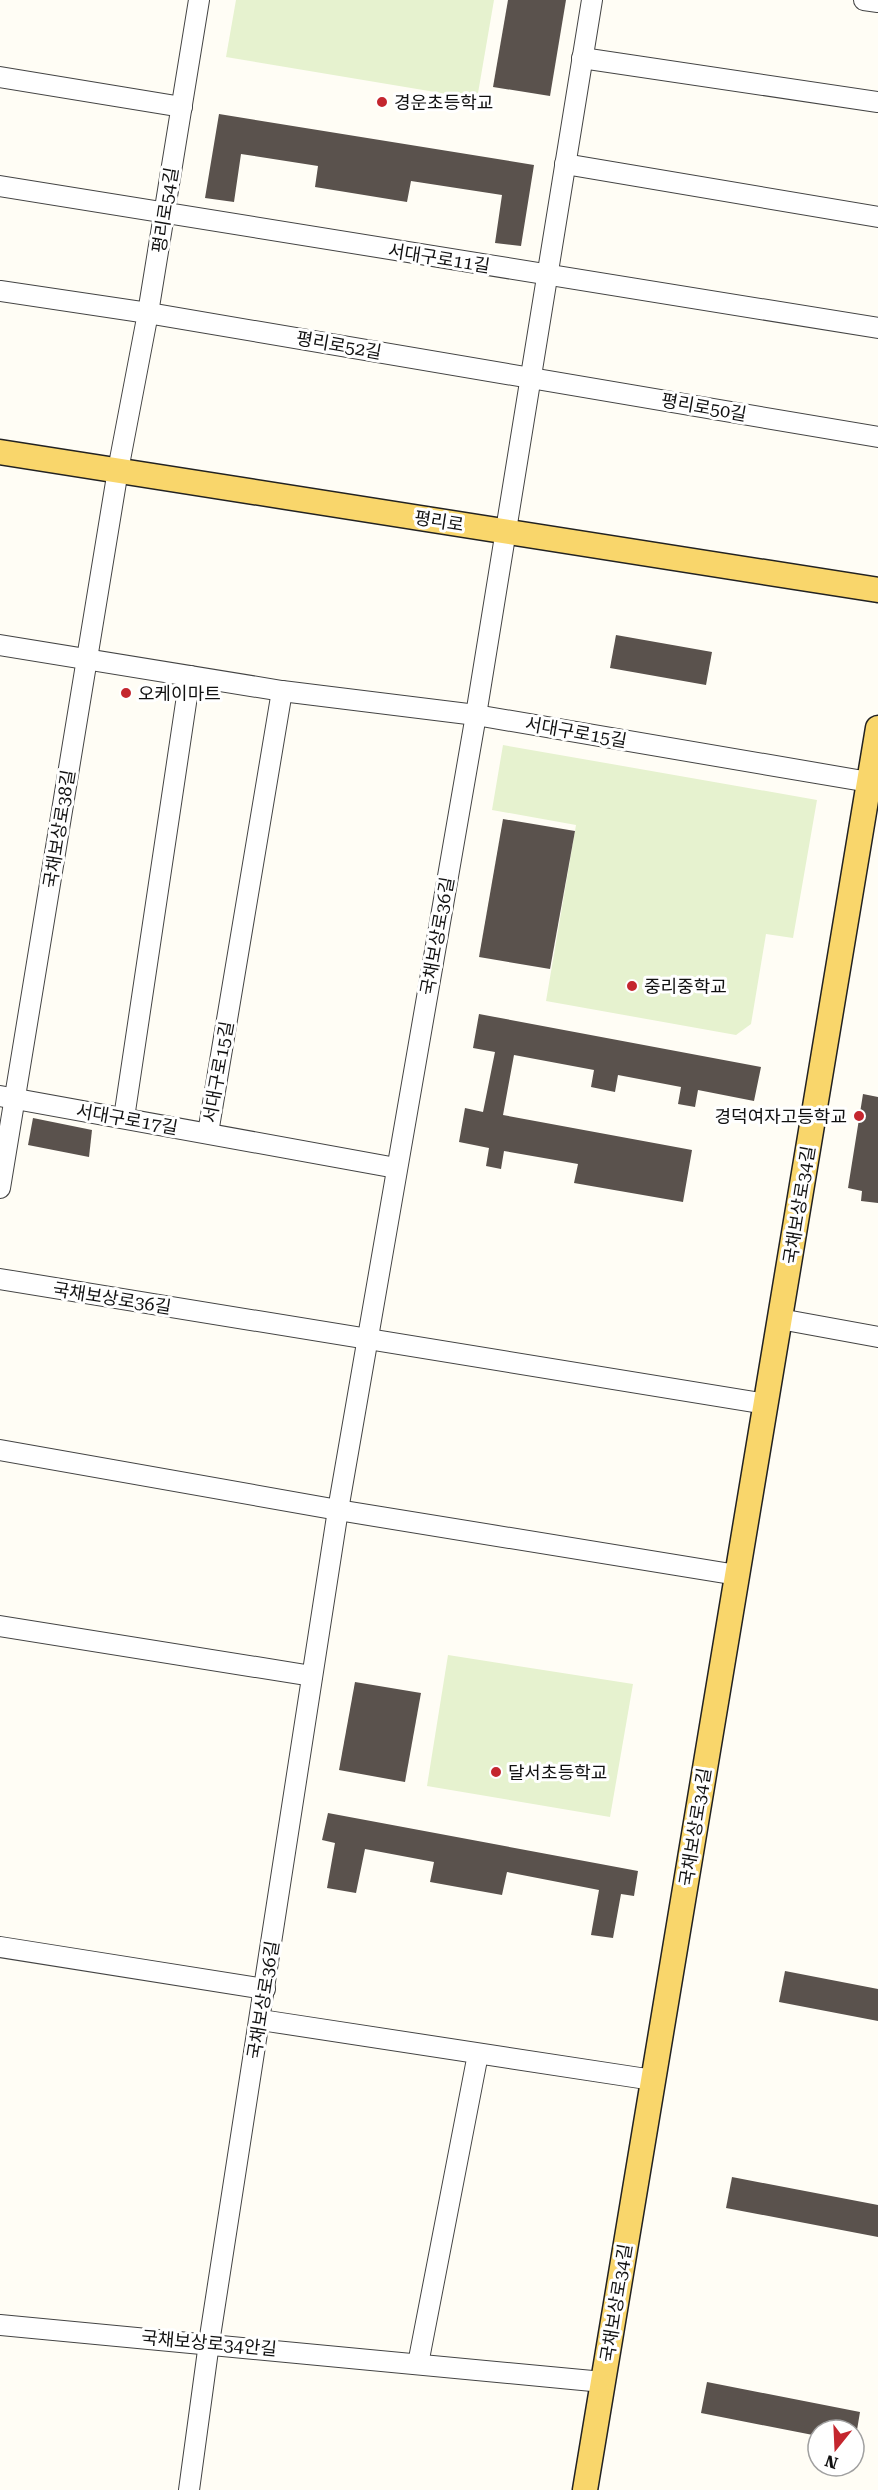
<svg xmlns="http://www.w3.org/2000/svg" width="878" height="2490" viewBox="0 0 878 2490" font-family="'Roboto Serif','Noto Sans KR',serif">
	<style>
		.pitch { fill: #e6f2cf }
		.building { fill: #5a524d }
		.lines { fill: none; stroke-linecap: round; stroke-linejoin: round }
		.minor-casing { stroke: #444; stroke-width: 22 }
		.major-casing { stroke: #222; stroke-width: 27 }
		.minor { stroke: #fff; stroke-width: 20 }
		.major { stroke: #f9d66b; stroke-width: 24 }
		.poi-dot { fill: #c4262e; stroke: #fff; stroke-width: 2 }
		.labels { text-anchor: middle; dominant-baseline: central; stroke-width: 6; stroke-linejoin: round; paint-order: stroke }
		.poi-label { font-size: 18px; fill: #111; stroke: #fff; text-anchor: start }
		.street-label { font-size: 18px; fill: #111; stroke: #fff }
	</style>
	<rect width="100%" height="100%" fill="#fffdf5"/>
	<g class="pitch">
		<polygon points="236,0 494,0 477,99 226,57"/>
		<polygon points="503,745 817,800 793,938 766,934 751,1024 736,1035 546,1001 576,825 492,810"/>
		<polygon points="448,1655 633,1684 610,1817 427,1786"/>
	</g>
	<g class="building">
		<polygon points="508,0 566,0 550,96 493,87"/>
		<polygon points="219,114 534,165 521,246 495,243 502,195 411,181 407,202 315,187 318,166 241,154 234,202 205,198"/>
		<polygon points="616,635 712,652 706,685 610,668"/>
		<polygon points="503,819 575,831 550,969 479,957"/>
		<polygon points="479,1014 761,1067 754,1101 698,1090 695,1107 678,1104 681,1087 618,1075 615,1092 591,1087 594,1070 514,1055 503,1115 692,1150 683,1202 574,1183 578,1164 504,1151 501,1169 486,1166 489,1148 459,1142 465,1108 483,1112 495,1052 473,1048"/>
		<polygon points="863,1094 878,1097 878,1203 861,1201 862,1191 848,1188"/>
		<polygon points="33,1118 92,1130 89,1157 28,1145"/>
		<polygon points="355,1682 421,1693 405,1782 339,1770"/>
		<polygon points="328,1813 638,1871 634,1896 621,1894 613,1938 591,1935 599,1890 507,1872 502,1895 430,1882 434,1862 365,1849 356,1893 327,1888 335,1843 322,1840"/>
		<polygon points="785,1971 878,1989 878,2021 779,2002"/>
		<polygon points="732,2177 878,2205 878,2237 726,2208"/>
		<polygon points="707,2382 860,2412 857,2430 818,2430 818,2436 701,2413"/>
	</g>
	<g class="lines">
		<defs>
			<g id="minor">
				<polyline points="864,0 878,2"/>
				<polyline points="582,58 878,102"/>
				<polyline points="0,77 182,107"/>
				<polyline points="565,164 878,217"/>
				<polyline points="0,186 878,328"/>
				<polyline points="0,291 148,313 878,437"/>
				<polyline points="0,645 282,691 476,715 869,782"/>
				<polyline points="0,1096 396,1168"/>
				<polyline points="124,1118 190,676"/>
				<polyline points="208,1133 282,691"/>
				<polyline points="0,1188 118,470 148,313 199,0"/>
				<polyline points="0,1279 766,1404"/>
				<polyline points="780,1319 878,1337"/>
				<polyline points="0,1450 338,1510 737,1575"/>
				<polyline points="0,1626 312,1676"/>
				<polyline points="0,1947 265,1989"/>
				<polyline points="261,2020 653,2080"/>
				<polyline points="0,2325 603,2382"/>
				<polyline points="418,2364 478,2054"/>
				<polyline points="189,2490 209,2343 338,1510 476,715 592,0"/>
			</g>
			<g id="major">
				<polyline points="0,452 878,590"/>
				<polyline points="585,2490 878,728"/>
			</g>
		</defs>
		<use href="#minor" class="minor-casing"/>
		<use href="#major" class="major-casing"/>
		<use href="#minor" class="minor"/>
		<use href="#major" class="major"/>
	</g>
	<g class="poi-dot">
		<circle cx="382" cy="102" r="6"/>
		<circle cx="126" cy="693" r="6"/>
		<circle cx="632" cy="986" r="6"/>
		<circle cx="859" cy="1116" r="6"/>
		<circle cx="496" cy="1772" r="6"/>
	</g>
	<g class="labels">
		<g class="poi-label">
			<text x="394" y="102">경운초등학교</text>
			<text x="138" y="693">오케이마트</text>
			<text x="644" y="986">중리중학교</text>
			<text x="847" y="1116" text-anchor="end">경덕여자고등학교</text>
			<text x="508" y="1772">달서초등학교</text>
		</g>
		<g class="street-label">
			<text transform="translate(165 210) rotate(-81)">평리로54길</text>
			<text transform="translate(439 258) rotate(9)">서대구로11길</text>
			<text transform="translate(339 345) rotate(10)">평리로52길</text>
			<text transform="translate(704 407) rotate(10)">평리로50길</text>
			<text transform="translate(439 521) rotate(9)">평리로</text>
			<text transform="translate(576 732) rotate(10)">서대구로15길</text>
			<text transform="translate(59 829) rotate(-81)">국채보상로38길</text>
			<text transform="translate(437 936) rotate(-80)">국채보상로36길</text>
			<text transform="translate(218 1072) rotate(-80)">서대구로15길</text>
			<text transform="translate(127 1119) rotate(10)">서대구로17길</text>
			<text transform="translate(799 1205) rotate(-81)">국채보상로34길</text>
			<text transform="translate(112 1298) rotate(9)">국채보상로36길</text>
			<text transform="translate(695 1827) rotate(-81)">국채보상로34길</text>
			<text transform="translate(263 2000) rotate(-81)">국채보상로36길</text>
			<text transform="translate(616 2303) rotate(-81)">국채보상로34길</text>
			<text transform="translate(209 2343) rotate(5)">국채보상로34안길</text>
		</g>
	</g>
	<g transform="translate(836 2448) rotate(198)"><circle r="28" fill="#ffffff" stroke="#a0a0a0" stroke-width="1.5"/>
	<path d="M0-4.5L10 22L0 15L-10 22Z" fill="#c4262e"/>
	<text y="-9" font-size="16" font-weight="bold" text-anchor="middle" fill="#111111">N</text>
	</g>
</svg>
